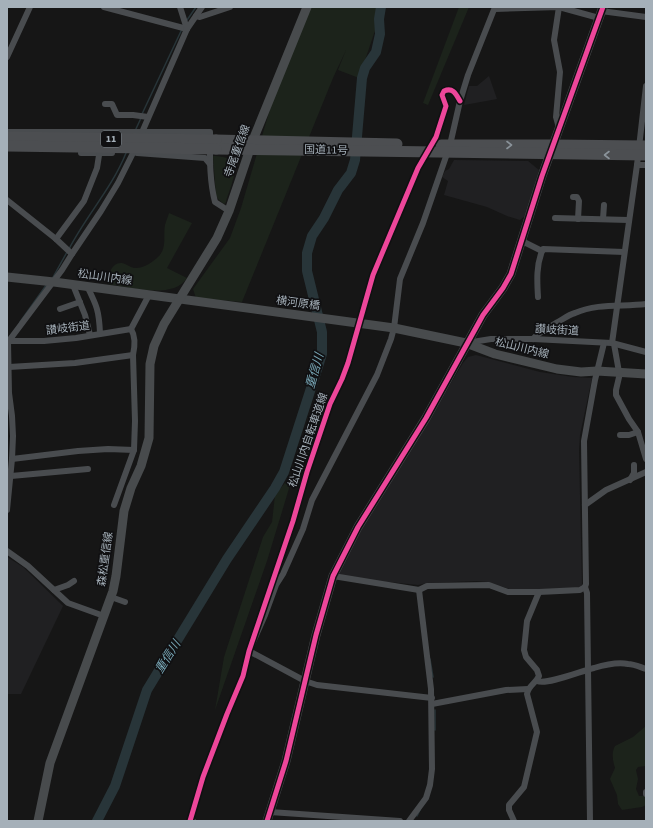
<svg xmlns="http://www.w3.org/2000/svg" width="653" height="828" viewBox="0 0 653 828" font-family="'Source Sans 3','Noto Sans JP',sans-serif">
	<style>
		.built { fill: #202022 }
		.green { fill: #1c231b }
		.lines { fill: none; stroke-linecap: round; stroke-linejoin: round }
		.stream { stroke: #283539; stroke-width: 1.5 }
		.river { stroke: #283539; stroke-width: 10 }
		.street { stroke: #494c4f; stroke-width: 6 }
		.secondary { stroke: #484b4d; stroke-width: 9 }
		.highway { stroke: #4c4e51; stroke-width: 11 }
		.highway-bridge { stroke: #4c4e51; stroke-width: 11 }
		.cycleway-casing { stroke: #101012; stroke-width: 8 }
		.cycleway { stroke: #ed469a; stroke-width: 5 }
		.oneway { stroke: #8a939a }
		.labels { text-anchor: middle; dominant-baseline: central; stroke-width: 3.5; stroke-linejoin: round; paint-order: stroke }
		.shield { fill: #101012; stroke: #788087; stroke-width: 1 }
		.shield-label { font-size: 10px; font-weight: bold; fill: #a5b0b9 }
		.street-label { font-size: 11px; fill: #a5b0b9; stroke: #101012 }
		.water-label { font-size: 12px; font-style: italic; fill: #79a8b7; stroke: #101012 }
	</style>
	<rect width="100%" height="100%" fill="#161616"/>
	<g class="built">
		<polygon points="489,76 497,99 464,105 469,86 477,86"/>
		<polygon points="454,160 528,161 539,170 526,215 520,220 507,216 487,207 444,195 448,181 442,177 445,171 449,169"/>
		<polygon points="476,355 540,372 573,377 592,378 580,435 579,450 582,584 581,587 578,589 538,591 509,589 488,582 477,581 427,583 418,585 389,582 383,583 341,575 339,573 340,570 365,523 413,446 463,363 468,357"/>
		<polygon points="7,557 23,567 63,606 21,694 7,694"/>
	</g>
	<g class="green">
		<polygon points="309,7 383,7 359,78 338,70 346,50 333,78 242,302 196,298 193,289 230,238 241,208 270,109"/>
		<polygon points="459,7 469,7 428,105 423,103"/>
		<path d="M213,156C247,156 232,181 226,202L224,204L219,200L216,196Z"/>
		<path d="M169,213L192,223L167,268L187,278C173,300 130,287 108,284C108,276 111,262 122,263C126,264 130,267 134,268C143,269 153,262 159,256C167,247 163,236 165,225C166,221 168,217 169,213Z"/>
		<polygon points="294,472 267,561 215,710 224,657 263,537 272,522 275,495"/>
		<path d="M646,726V766L638,767L636,770L638,779L636,789L639,796H645L646,805L642,807L622,810L618,804L617,795L610,779L615,768C613,761 611,753 615,746L633,737Z"/>
	</g>
	<g class="lines">
		<g class="stream">
			<polyline points="187,20 196,7"/>
			<polyline points="142,114 182,29"/>
			<polyline points="135,131 141,118"/>
			<path d="M69,249C86,216 112,188 126,153"/>
			<polyline points="52,279 67,252"/>
			<polyline points="20,322 47,284"/>
			<polyline points="430,659 433,677"/>
			<polyline points="435,730 435,710"/>
			<polyline points="417,816 420,810"/>
		</g>
		<polyline class="river" points="97,821 115,786 147,690 227,559 275,488 284,472 322,354 322,332 307,271 307,253 312,236 324,218 338,190 351,173 355,160 362,78 365,68 376,52 380,34 379,19 381,7"/>
		<g class="street">
			<polyline points="104,7 187,29"/>
			<polyline points="180,7 187,29"/>
			<polyline points="559,7 554,40 560,72 556,117 559,128"/>
			<polyline points="495,9 559,7 599,18"/>
			<polyline points="601,11 646,17"/>
			<polyline points="196,16 200,17 230,7"/>
			<polyline points="7,57 30,7"/>
			<polyline points="105,104 112,104 117,115 133,115 148,117"/>
			<path d="M7,132H210C210,155 209,179 215,202L229,211"/>
			<polyline points="81,153 112,153"/>
			<polyline points="137,153 205,158 210,164"/>
			<polyline points="637,165 646,165"/>
			<polyline points="573,197 577,197 579,201 578,219"/>
			<polyline points="7,200 56,239 72,254"/>
			<polyline points="555,218 628,220"/>
			<polyline points="603,219 604,205"/>
			<polyline points="56,239 84,201 97,168 100,149"/>
			<polyline points="522,241 542,251"/>
			<polyline points="73,285 85,315 90,335"/>
			<path d="M87,286C97,306 99,311 100,333"/>
			<path d="M538,297C537,281 536,264 543,249L624,252"/>
			<polyline points="60,309 80,302"/>
			<polyline points="131,329 149,295"/>
			<path d="M533,339C539,332 548,328 556,323C562,320 568,315 575,313C598,303 622,307 646,304"/>
			<polyline points="7,341 44,341 76,338 131,329"/>
			<polyline points="466,343 491,339 533,339 612,343 646,352"/>
			<polyline points="612,343 637,165 646,86"/>
			<polyline points="614,344 619,372"/>
			<polyline points="9,367 75,363 133,355"/>
			<polyline points="620,373 616,390 616,395 629,419 638,432 646,459"/>
			<polyline points="620,435 629,435 638,432"/>
			<polyline points="12,459 78,451 108,449 134,450"/>
			<polyline points="11,476 88,469"/>
			<polyline points="630,480 634,473 634,465"/>
			<path d="M114,505L134,450L135,421L133,355C135,346 136,337 131,329"/>
			<polyline points="585,505 606,490 646,472"/>
			<polyline points="7,510 12,459 13,436 12,416 9,393 8,342 62,270 72,254 101,211 118,183 133,153 187,29 202,7"/>
			<polyline points="7,551 28,566 68,603 104,616"/>
			<polyline points="333,576 419,590 427,586 489,585 508,592 539,592 580,590 585,587"/>
			<polyline points="54,590 68,585 74,581"/>
			<polyline points="111,597 125,602"/>
			<path d="M537,681C548,685 581,671 594,668C604,665 618,662 628,664C634,664 640,667 646,669"/>
			<polyline points="432,698 317,685 305,681 249,651 265,615 276,585 283,574 303,529 312,500 377,375 391,339 394,328 400,279 423,223 450,145 460,101 468,75 495,7"/>
			<polyline points="432,704 506,690 528,689"/>
			<polyline points="646,792 646,794"/>
			<polyline points="270,812 400,821"/>
			<polyline points="190,820 193,821"/>
			<polyline points="409,821 426,798 430,785 432,769 431,689 419,590"/>
			<path d="M514,821L509,810V805L524,787L537,732L527,694C528,686 536,683 539,676L537,670L526,657L524,650L527,621L539,592"/>
			<polyline points="590,821 587,593 585,587 586,584 584,441 595,380 604,343"/>
		</g>
		<g class="secondary">
			<polyline points="7,277 54,282 394,328 466,343 495,354 557,369 581,372 597,371 646,374"/>
			<polyline points="38,821 50,763 113,591 116,576 124,511 131,488 141,466 149,438 150,364 154,346 164,324 217,238 229,211 253,140 307,7"/>
			<polyline points="267,821 286,761 316,635 333,576 358,527 426,418 483,315 503,288 511,274 542,176 603,7"/>
		</g>
		<g class="highway">
			<polyline points="216,140 397,144"/>
			<polyline points="441,145 554,145 646,146"/>
			<polyline points="216,149 646,155"/>
		</g>
		<g class="highway-bridge">
			<polyline points="7,137 216,140"/>
			<polyline points="7,146 216,149"/>
		</g>
		<defs>
			<g id="cycleway">
				<path d="M190,821L203,777L227,714L243,676L249,651L293,521L307,472L330,404L342,379L348,363L373,275L418,168L436,137L446,106L442,95L444,91C453,87 456,94 460,101"/>
				<polyline points="267,821 286,761 316,635 333,576 358,527 426,418 483,315 503,288 511,274 542,176 603,7"/>
			</g>
		</defs>
		<use href="#cycleway" class="cycleway-casing"/>
		<use href="#cycleway" class="cycleway"/>
	</g>
	<defs><path id="oneway-chevron" d="M-2-3.5L2.5 0L-2 3.5" fill="none" stroke-width="1.6" stroke-linecap="round" stroke-linejoin="round"/></defs>
	<g class="oneway">
		<use href="#oneway-chevron" transform="translate(509 145)"/>
		<use href="#oneway-chevron" transform="translate(607 155) rotate(-180)"/>
	</g>
	<g class="labels">
		<rect class="shield" x="101" y="131" width="20" height="16" rx="3"/>
		<g class="shield-label">
			<text x="111" y="139">11</text>
		</g>
		<g class="street-label">
			<text transform="translate(326 150) rotate(1)">国道11号</text>
			<text transform="translate(237 151) rotate(-70)">寺尾重信線</text>
			<text transform="translate(105 277) rotate(8)">松山川内線</text>
			<text transform="translate(298 303) rotate(8)">横河原橋</text>
			<text transform="translate(68 328) rotate(-7)">讃岐街道</text>
			<text transform="translate(557 330) rotate(3)">讃岐街道</text>
			<text transform="translate(522 348) rotate(14)">松山川内線</text>
			<text transform="translate(308 440) rotate(-71)">松山川内自転車道線</text>
			<text transform="translate(105 559) rotate(-82)">森松重信線</text>
		</g>
		<g class="water-label">
			<text transform="translate(315 371) rotate(-74)">重信川</text>
			<text transform="translate(168 657) rotate(-58)">重信川</text>
		</g>
	</g>
	<rect width="653" height="828" fill="none" stroke="#a5b0b9" stroke-width="16"/>
</svg>
